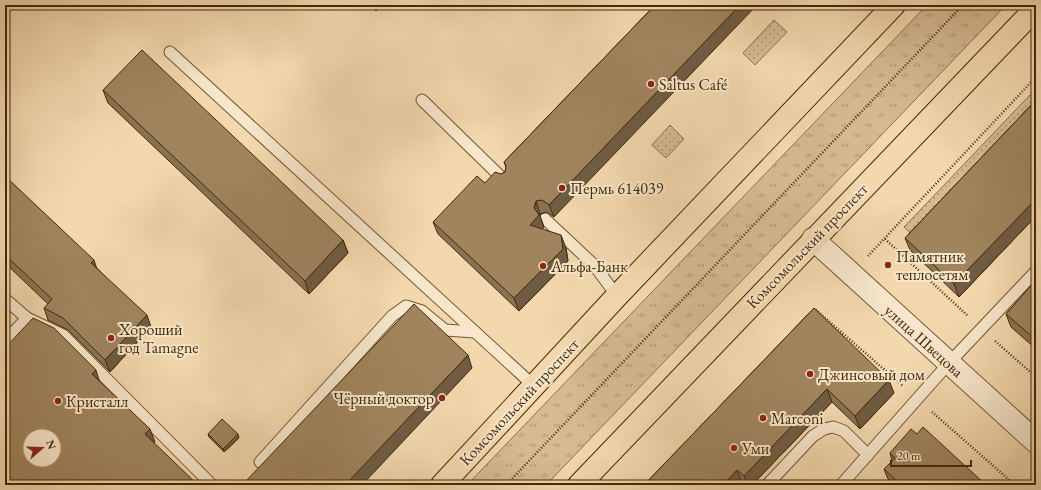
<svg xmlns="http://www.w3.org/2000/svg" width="1041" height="490" viewBox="0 0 1041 490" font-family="'EB Garamond',serif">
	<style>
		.grass { fill: url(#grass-dots); stroke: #8c724c }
		.park { fill: url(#park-tufts); stroke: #8c724c }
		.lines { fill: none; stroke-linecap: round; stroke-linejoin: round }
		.lane-casing { stroke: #6f5531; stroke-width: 13 }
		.street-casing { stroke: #6f5531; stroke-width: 24 }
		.primary-casing { stroke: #432907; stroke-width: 24 }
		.path { stroke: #432907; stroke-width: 2.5; stroke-dasharray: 1 2; stroke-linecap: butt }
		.lane { stroke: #f7e6ca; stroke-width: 11 }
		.street { stroke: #f7e6ca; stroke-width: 22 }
		.primary { stroke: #f3d8ae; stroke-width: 22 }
		.wall { fill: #897251; stroke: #432907 }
		.shaded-wall { fill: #6f5c42; stroke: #432907 }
		.building { fill: #9f845e; stroke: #432907; fill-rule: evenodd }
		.poi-dot { fill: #8f2418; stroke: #f7e6ca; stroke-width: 1.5 }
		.labels { text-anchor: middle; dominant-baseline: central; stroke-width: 4; stroke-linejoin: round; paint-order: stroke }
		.poi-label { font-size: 16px; fill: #432907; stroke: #f7e6ca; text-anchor: start }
		.street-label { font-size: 16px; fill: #432907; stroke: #f7e6ca }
	</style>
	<defs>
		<pattern id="grass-dots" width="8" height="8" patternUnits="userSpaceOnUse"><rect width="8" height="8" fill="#d5ba92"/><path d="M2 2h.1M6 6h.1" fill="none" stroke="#ae9775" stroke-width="1.8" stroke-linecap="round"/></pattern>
		<pattern id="park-tufts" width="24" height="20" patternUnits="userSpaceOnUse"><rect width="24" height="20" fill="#d5ba92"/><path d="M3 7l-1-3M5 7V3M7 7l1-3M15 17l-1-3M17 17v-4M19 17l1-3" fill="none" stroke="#ae9775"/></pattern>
	</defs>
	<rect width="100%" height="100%" fill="#f3d8ae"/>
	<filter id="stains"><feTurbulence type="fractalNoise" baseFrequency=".005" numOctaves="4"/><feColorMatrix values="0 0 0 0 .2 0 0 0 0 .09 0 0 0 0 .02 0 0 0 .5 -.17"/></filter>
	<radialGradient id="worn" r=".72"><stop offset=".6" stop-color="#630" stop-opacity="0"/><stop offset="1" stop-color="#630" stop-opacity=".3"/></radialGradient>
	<g class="grass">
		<polygon points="774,20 787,32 755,65 743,53"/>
		<polygon points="1030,95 1036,101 911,234 904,227"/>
		<polygon points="670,125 684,139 666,158 652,145"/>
	</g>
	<polygon class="park" points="927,5 1006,5 546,485 467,485"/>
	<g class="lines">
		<defs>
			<g id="lane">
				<polyline points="170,52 534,386"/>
				<polyline points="422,100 504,180"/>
				<polyline points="545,219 594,265 617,296"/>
				<polyline points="5,299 27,318 5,341"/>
				<polyline points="27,318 63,335 212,485"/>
				<polyline points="260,462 392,316 406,306 422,311 445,330 475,332"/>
				<polyline points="767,485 813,436 824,429 833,427 844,431 868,455"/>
				<polyline points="841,485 949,363 1036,271"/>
			</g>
			<polyline id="street" points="813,239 1036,442"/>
			<g id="primary">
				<polyline points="442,485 617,296 894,5"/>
				<polyline points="579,485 1036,8"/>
			</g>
		</defs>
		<use href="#lane" class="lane-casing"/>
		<use href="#street" class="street-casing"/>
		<use href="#primary" class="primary-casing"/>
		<g class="path">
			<polyline points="885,239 968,316"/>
			<polyline points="868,256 1036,77"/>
			<polyline points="813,312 816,310 903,386"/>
			<polyline points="995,341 1036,377"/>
			<polyline points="932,412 1015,485"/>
			<polyline points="506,485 963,5"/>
		</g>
		<use href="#lane" class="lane"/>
		<use href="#street" class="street"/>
		<use href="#primary" class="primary"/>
	</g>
	<g class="wall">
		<polygon points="370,5 381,5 376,11"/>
		<polygon points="655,5 554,217 547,212 540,214 540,216 544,227 542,229 566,248 568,261 519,311 438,234 433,222 485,183 505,172 506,167 504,162"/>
		<polygon points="103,90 343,240 348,253 309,294 108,103"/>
		<polygon points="1036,100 1036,216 959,297 910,250 905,238"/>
		<polygon points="5,176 97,268 151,327 110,372 68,330 48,320 44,308 48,304 5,263"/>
		<polygon points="1036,280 1036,349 1011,327 1006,314"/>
		<polygon points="814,308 894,393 860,429 832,402 752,485 745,485 742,483 644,485"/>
		<polygon points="208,434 239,438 224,452 209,437"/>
		<polygon points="917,434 986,485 895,485 888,479 884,469 892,461 890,453"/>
	</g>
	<g class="shaded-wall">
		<polygon points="377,5 381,5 376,11 375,7"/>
		<polygon points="740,5 757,5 554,217 549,205"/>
		<polygon points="1036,199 1036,216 959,297 954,284"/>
		<polygon points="536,201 540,214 540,216 544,227 534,238 530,225"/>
		<polygon points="561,235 566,248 568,261 519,311 514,298"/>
		<polygon points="343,240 348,253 309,294 305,281"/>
		<polygon points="94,260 98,272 91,263"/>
		<polygon points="147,315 151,327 110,372 105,360"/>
		<polygon points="468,355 472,368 362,485 345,485"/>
		<polygon points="96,370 100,383 92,374"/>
		<polygon points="889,380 894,393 860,429 855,416"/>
		<polygon points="827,389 832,402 752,485 747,485 744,476"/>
		<polygon points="150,429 155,442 150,447 145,434"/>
		<polygon points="238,434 239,438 224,452 223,449"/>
		<polygon points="737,470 742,483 740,485 723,485"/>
	</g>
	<g class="building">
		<polygon points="372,5 377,5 375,7"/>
		<polygon points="655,5 740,5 549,205 542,200 536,201 534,208 539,215 530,225 561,235 563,249 514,298 433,222 477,176 485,183 495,172 501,174 505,172 506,166 504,162"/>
		<polygon points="142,50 343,240 305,281 103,90"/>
		<polygon points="1036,100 1036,199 954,284 905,238"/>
		<polygon points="5,176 94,260 91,263 147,315 105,360 63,318 44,308 52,299 5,255"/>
		<polygon points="1036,280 1036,340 1006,314"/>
		<polygon points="414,304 468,355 345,485 250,485 246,481"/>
		<polygon points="814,308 889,380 855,416 827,389 744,476 737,470 723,485 644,485"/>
		<path d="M33,318L54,328L96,370L92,374L150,429L145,434L198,485H5V348ZM30,436H54V460H30Z"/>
		<polygon points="222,419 238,434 223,449 208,434"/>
		<polygon points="923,427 986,485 901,485 884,469 895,458 890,453 911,429 917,434"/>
	</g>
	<g class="poi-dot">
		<circle cx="651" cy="84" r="4"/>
		<circle cx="562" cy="188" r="4"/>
		<circle cx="888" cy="265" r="4"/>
		<circle cx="543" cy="266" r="4"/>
		<circle cx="111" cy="338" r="4"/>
		<circle cx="810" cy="374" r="4"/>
		<circle cx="442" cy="398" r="4"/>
		<circle cx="58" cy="401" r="4"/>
		<circle cx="763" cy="418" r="4"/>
		<circle cx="734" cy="448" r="4"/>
	</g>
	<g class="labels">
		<g class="poi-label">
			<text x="659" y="84">Saltus Café</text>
			<text x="570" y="188">Пермь 614039</text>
			<text x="896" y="256">Памятник<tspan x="896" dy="18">теплосетям</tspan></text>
			<text x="551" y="266">Альфа-Банк</text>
			<text x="119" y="329">Хороший<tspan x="119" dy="18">год Tamagne</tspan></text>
			<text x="818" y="374">Джинсовый дом</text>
			<text x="434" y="398" text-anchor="end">Чёрный доктор</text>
			<text x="66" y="401">Кристалл</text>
			<text x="771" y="418">Marconi</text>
			<text x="742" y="448">Уми</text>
		</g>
		<g class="street-label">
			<text transform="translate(807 246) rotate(-46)">Комсомольский проспект</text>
			<text transform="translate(924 341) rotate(42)">улица Швецова</text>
			<text transform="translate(519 402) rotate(-47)">Комсомольский проспект</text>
		</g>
	</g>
	<rect width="1041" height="490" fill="none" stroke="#f3d8ae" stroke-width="20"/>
	<rect x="6" y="6" width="1029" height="478" fill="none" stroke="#432907" stroke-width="2"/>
	<rect x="10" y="10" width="1021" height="470" fill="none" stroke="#432907"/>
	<g transform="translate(42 448) rotate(70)"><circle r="19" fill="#f7e6ca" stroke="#af9a7c"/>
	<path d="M0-3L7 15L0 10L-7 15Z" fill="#8f2418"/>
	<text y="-6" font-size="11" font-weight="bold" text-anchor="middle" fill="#432907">N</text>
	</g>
	<path d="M891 460v6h80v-6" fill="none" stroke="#432907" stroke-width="2"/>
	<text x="897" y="460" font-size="12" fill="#432907" stroke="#f7e6ca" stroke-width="3" paint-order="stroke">20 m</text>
	<rect width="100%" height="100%" filter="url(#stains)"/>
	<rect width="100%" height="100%" fill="url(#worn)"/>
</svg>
